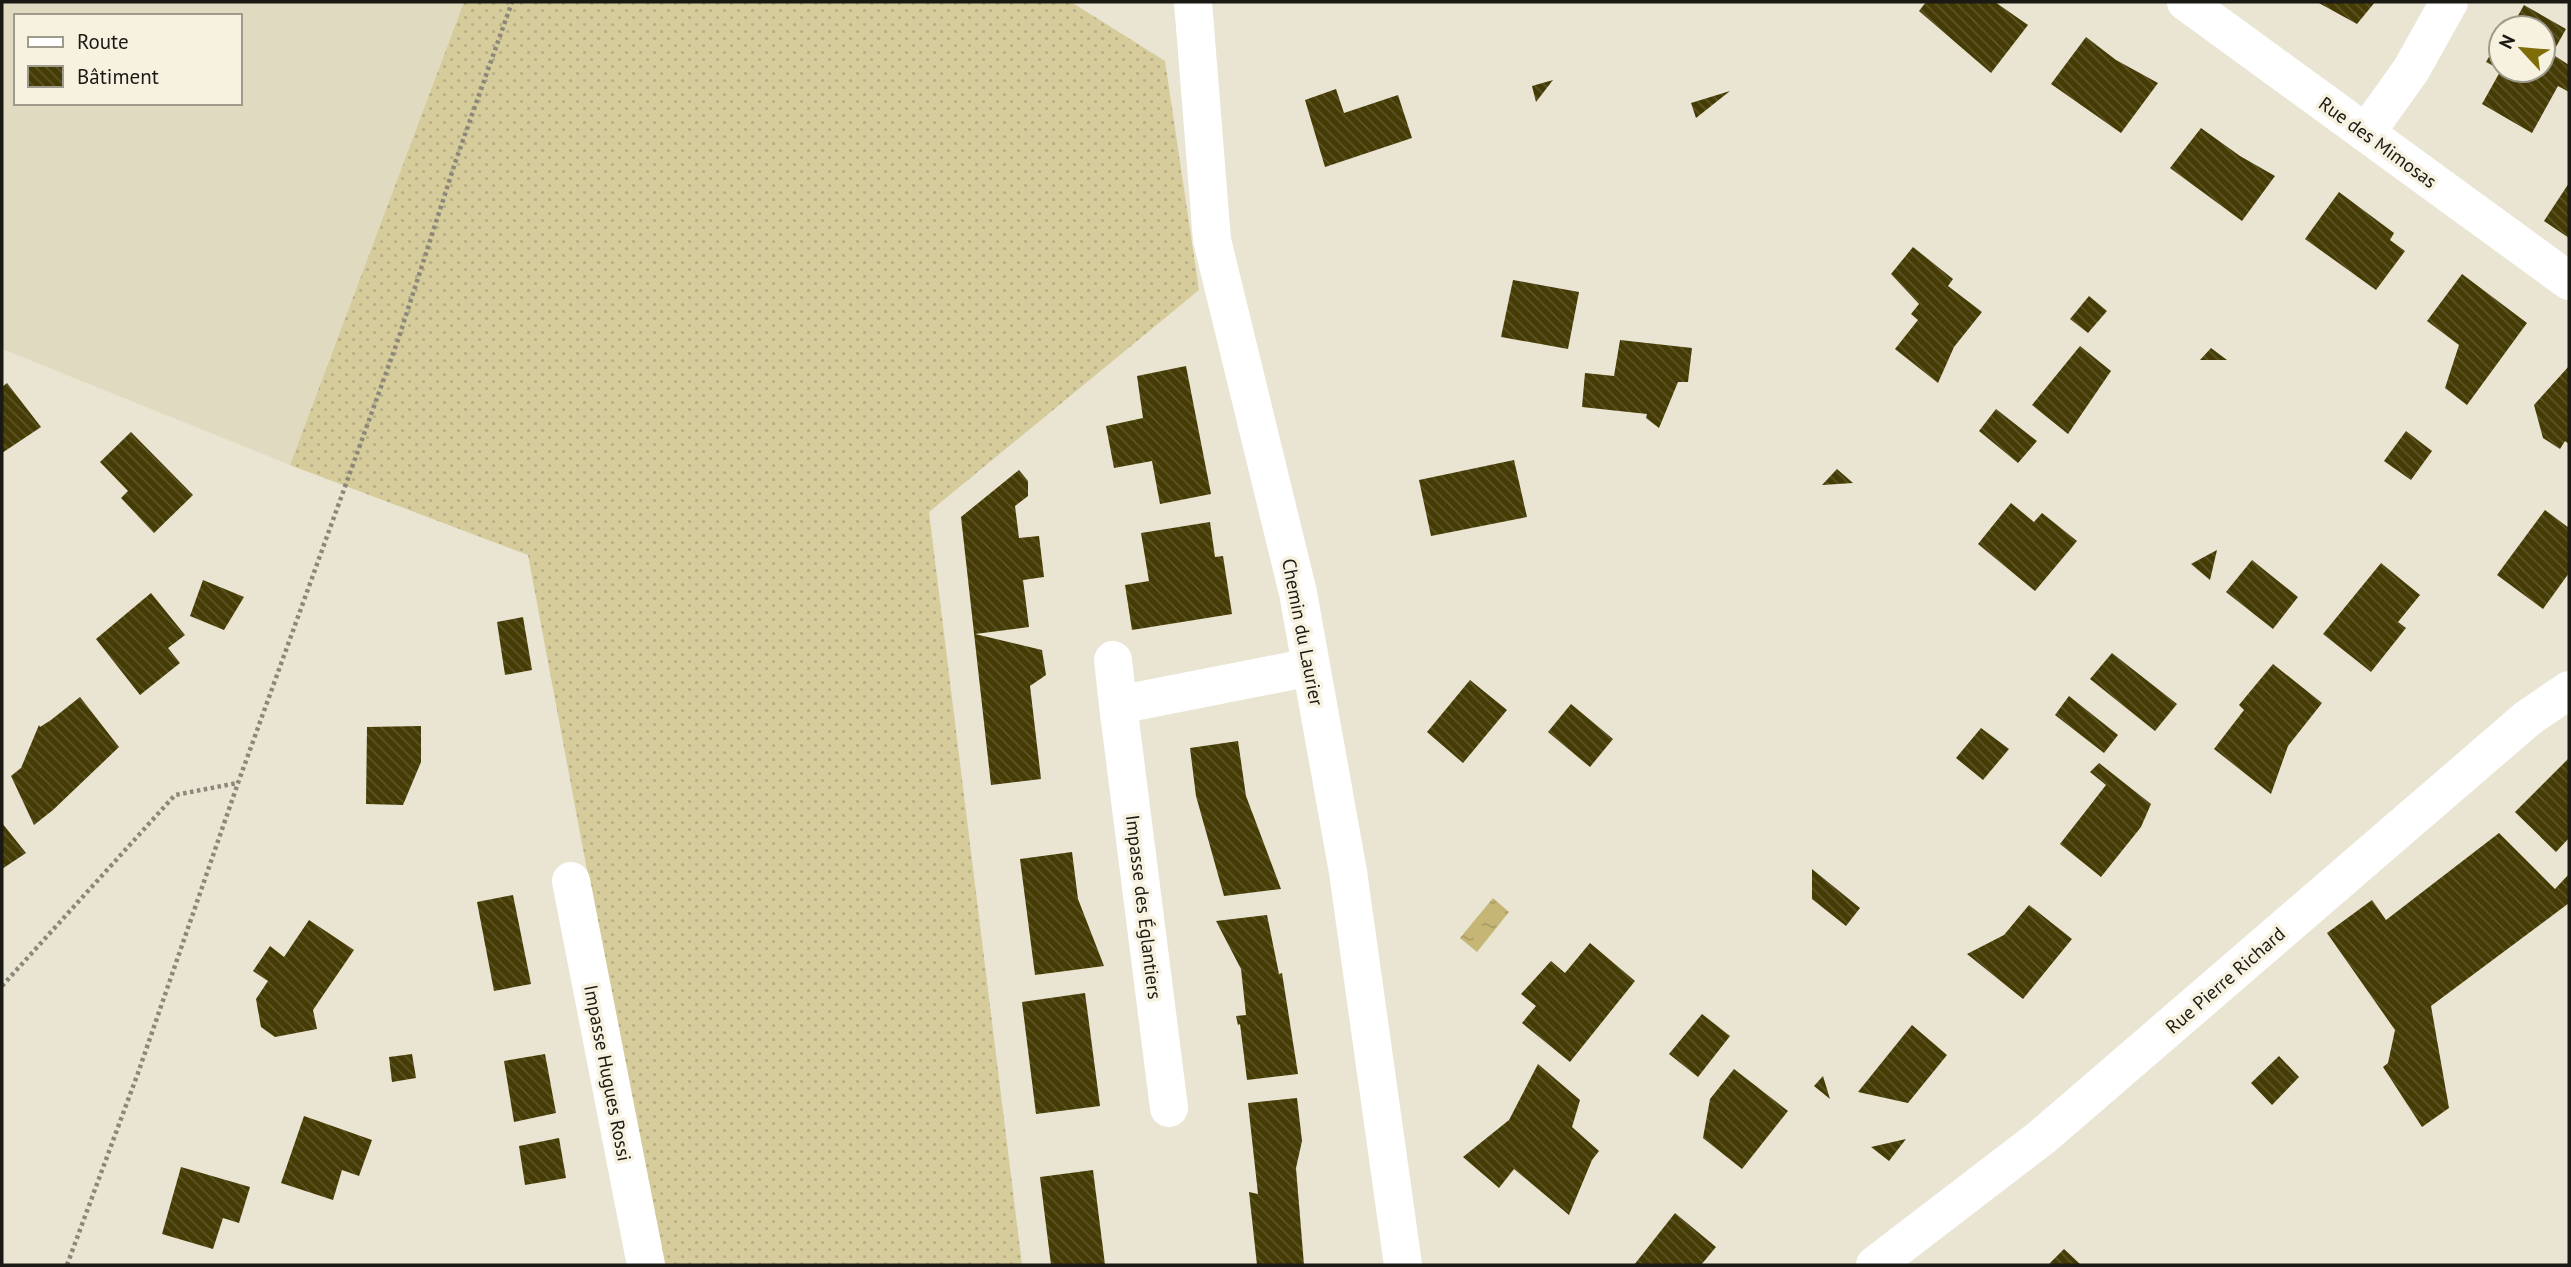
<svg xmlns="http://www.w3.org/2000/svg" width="2571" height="1267" viewBox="0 0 2571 1267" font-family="'PT Sans',sans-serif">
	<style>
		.built { fill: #e0dbc0; fill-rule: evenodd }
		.grass { fill: url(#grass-dots) }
		.water { fill: url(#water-ripples) }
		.building { fill: url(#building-back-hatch) }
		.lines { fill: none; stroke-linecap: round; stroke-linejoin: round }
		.path { stroke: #8b887b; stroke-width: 4.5; stroke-dasharray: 3.5 3.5; stroke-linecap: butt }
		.minor { stroke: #fff; stroke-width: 38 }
		.tertiary { stroke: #fff; stroke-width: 38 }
		.labels { text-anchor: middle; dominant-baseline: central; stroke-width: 7; stroke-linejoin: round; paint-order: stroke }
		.street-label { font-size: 19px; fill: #1b1913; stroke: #f6f2df }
	</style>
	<defs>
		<pattern id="grass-dots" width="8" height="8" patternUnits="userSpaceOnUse" patternTransform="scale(1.75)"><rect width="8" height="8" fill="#d5cb9b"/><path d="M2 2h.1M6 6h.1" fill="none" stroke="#b6ae85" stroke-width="1.8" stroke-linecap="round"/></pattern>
		<pattern id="water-ripples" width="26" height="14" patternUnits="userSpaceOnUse" patternTransform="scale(1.75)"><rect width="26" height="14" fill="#c5b675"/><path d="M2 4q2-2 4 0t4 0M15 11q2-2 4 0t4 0" fill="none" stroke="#a99c64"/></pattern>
		<pattern id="building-back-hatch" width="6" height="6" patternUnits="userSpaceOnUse" patternTransform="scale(1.75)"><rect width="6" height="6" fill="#453b04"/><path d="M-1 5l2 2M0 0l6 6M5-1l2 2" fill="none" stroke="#5d5428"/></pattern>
	</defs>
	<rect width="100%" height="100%" fill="#e9e5d2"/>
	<path class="built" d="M2,2H464L290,465L2,349ZM16,16H240V103H16Z"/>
	<polygon class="grass" points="464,2 1071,2 1165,61 1199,290 929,512 1022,1265 661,1265 528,555 290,465"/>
	<polygon class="water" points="1493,898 1509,912 1477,952 1460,938"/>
	<g class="building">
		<polygon points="1926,2 1995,2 2028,25 1991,73 1919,11"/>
		<polygon points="2317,2 2375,2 2357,24"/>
		<polygon points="2524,5 2566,29 2552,54 2569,65 2569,92 2558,86 2532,133 2482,104 2501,70 2486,62 2501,36 2501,70 2543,70 2543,28 2511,28"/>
		<polygon points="2086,37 2116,60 2158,83 2121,133 2051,84"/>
		<polygon points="1553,80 1536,102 1532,86"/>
		<polygon points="1336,89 1344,113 1398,95 1412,138 1325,167 1305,100"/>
		<polygon points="1730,91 1696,118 1691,103"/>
		<polygon points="2201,128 2240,156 2275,176 2242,221 2170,168"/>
		<polygon points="2569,183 2569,238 2544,221"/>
		<polygon points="2339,192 2394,233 2390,240 2405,251 2376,290 2305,239"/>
		<polygon points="1913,247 1953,279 1948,286 1982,312 1954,347 1938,383 1895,349 1918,320 1911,314 1919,304 1891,274"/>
		<polygon points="2462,274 2527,323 2467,405 2445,388 2459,345 2427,321"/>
		<polygon points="1513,280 1579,292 1568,349 1501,337"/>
		<polygon points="2089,296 2107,311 2088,333 2070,319"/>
		<polygon points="1620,340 1692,348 1688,382 1678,382 1659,428 1646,418 1647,414 1582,407 1585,373 1614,376"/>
		<polygon points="2080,346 2111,371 2068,434 2032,405"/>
		<polygon points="2211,348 2227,360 2200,360"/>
		<polygon points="1186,366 1211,494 1160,504 1152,461 1114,468 1106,426 1143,418 1137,376"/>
		<polygon points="2569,366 2569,444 2565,441 2560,449 2543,438 2534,405"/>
		<polygon points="7,383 41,427 2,453 2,387"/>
		<polygon points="1996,409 2037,441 2018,463 1979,431"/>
		<polygon points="2406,431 2432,451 2411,480 2384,461"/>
		<polygon points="131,432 193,495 154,533 121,498 128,491 100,462"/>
		<polygon points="1514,460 1527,517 1431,536 1419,480"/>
		<polygon points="1837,469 1853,483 1822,485"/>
		<polygon points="1019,470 1028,481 1028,496 1015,506 1019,538 1039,536 1044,577 1023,580 1029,627 975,634 1042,650 1046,675 1030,686 1041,779 991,785 961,517"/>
		<polygon points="2011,503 2034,522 2042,513 2077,541 2035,591 1978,544"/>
		<polygon points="2545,510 2569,528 2569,573 2543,609 2497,575"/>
		<polygon points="1210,522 1215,557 1223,556 1232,614 1132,630 1125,585 1149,581 1141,533"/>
		<polygon points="2217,550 2210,580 2191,564"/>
		<polygon points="2252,560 2298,597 2273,629 2226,592"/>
		<polygon points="2381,563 2420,595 2398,622 2406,628 2371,672 2323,634"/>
		<polygon points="203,580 244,597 224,630 190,616"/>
		<polygon points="151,593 185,635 168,648 180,663 140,695 96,639"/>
		<polygon points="523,617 532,670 505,675 497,622"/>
		<polygon points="2112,653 2177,704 2155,731 2090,679"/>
		<polygon points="2273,664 2322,703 2288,746 2271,794 2214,749 2244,710 2239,705"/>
		<polygon points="1470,680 1507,710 1463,763 1427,732"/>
		<polygon points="2069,696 2118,735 2104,753 2055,715"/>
		<polygon points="80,697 119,747 53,810 34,825 11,776 21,768 39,725 40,727 51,720"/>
		<polygon points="1571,704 1613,739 1590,767 1548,732"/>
		<polygon points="421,726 421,762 403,805 366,804 367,727"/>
		<polygon points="1981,728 2009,749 1983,780 1956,758"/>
		<polygon points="1238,741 1246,796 1281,889 1224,896 1196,796 1190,748"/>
		<polygon points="2569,758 2569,838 2556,852 2515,812"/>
		<polygon points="2099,763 2151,804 2141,827 2101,877 2060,844 2106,785 2090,772"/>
		<polygon points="2,823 26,853 2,869"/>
		<polygon points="2499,833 2555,889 2569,874 2569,903 2431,1006 2449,1108 2422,1127 2383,1067 2388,1063 2395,1030 2327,933 2372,900 2386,920"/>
		<polygon points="1072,852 1078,899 1104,966 1035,975 1020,859"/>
		<polygon points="1812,869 1860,908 1846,926 1812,899"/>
		<polygon points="513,895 531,984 494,991 477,902"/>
		<polygon points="2029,905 2072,939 2023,999 1967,954 2004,935"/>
		<polygon points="1267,915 1279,974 1282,973 1298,1074 1247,1080 1240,1024 1238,1025 1236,1016 1246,1015 1241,969 1216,921"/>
		<polygon points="309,920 354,950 313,1010 317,1029 275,1037 261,1027 256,999 268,981 253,971 270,946 284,957"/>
		<polygon points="1590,943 1635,981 1570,1062 1522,1023 1536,1006 1521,994 1551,961 1565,973"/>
		<polygon points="1085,993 1100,1106 1036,1114 1022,1002"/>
		<polygon points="1702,1014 1730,1036 1698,1077 1669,1054"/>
		<polygon points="1912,1025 1947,1055 1908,1103 1858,1092"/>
		<polygon points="412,1054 416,1078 392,1082 389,1057"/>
		<polygon points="545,1054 556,1113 514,1122 504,1061"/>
		<polygon points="2279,1056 2299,1077 2272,1105 2251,1083"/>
		<polygon points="1538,1064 1580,1100 1572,1127 1599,1151 1592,1160 1569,1215 1514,1169 1499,1188 1463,1157 1509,1120"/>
		<polygon points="1734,1069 1788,1111 1742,1169 1703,1138 1710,1099"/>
		<polygon points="1823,1076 1830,1099 1814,1086"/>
		<polygon points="1297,1098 1302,1141 1296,1168 1304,1265 1257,1265 1249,1192 1258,1194 1248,1103"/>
		<polygon points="304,1116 372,1140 359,1176 342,1170 333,1200 281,1183"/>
		<polygon points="559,1138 566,1178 525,1185 519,1146"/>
		<polygon points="1906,1139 1889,1161 1871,1147"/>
		<polygon points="181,1167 250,1187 239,1223 223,1218 213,1249 162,1234"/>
		<polygon points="1093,1170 1105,1265 1051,1265 1040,1177"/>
		<polygon points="1675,1213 1716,1247 1701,1265 1634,1265"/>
		<polygon points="2064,1249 2081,1265 2048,1265"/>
	</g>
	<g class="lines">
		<g class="path">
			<polyline points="2,986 175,795 237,783"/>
			<polyline points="67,1265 138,1073 238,783 399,337 456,160 512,2"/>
		</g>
		<g class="minor">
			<polyline points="2186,2 2569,281"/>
			<polyline points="2366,133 2411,70 2449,2"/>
			<polyline points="1113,660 1118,705"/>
			<polyline points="571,881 646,1265"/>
			<polyline points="1169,1108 1118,705 1311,667"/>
			<polyline points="1875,1265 2042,1137 2528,718 2569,690"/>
		</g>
		<polyline class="tertiary" points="1193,2 1212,240 1298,593 1348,872 1403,1265"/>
	</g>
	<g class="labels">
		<g class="street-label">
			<text transform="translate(2378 142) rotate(36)">Rue des Mimosas</text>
			<text transform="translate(1303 632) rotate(79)">Chemin du Laurier</text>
			<text transform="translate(1144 907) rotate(83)">Impasse des Églantiers</text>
			<text transform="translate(2225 980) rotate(-41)">Rue Pierre Richard</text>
			<text transform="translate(608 1073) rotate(79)">Impasse Hugues Rossi</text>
		</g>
	</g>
	<rect width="2571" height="1267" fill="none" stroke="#1b1913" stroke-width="7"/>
	<rect x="14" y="14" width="228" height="91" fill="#f6f2df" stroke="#9e9b8d" stroke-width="2"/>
	<rect x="28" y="37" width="35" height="10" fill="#ffffff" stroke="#9e9b8d" stroke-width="2"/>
	<text x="77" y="49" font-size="21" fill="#1b1913">Route</text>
	<rect x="28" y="66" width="35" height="21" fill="url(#building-back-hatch)" stroke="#9e9b8d" stroke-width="2"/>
	<text x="77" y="84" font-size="21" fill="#1b1913">Bâtiment</text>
	<g transform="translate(2522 49) rotate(296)"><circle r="33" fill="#f6f2df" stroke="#9e9b8d" stroke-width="2"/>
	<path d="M0-5L12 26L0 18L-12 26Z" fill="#7f6d07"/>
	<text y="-10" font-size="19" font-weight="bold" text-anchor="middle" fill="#1b1913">N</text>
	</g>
</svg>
